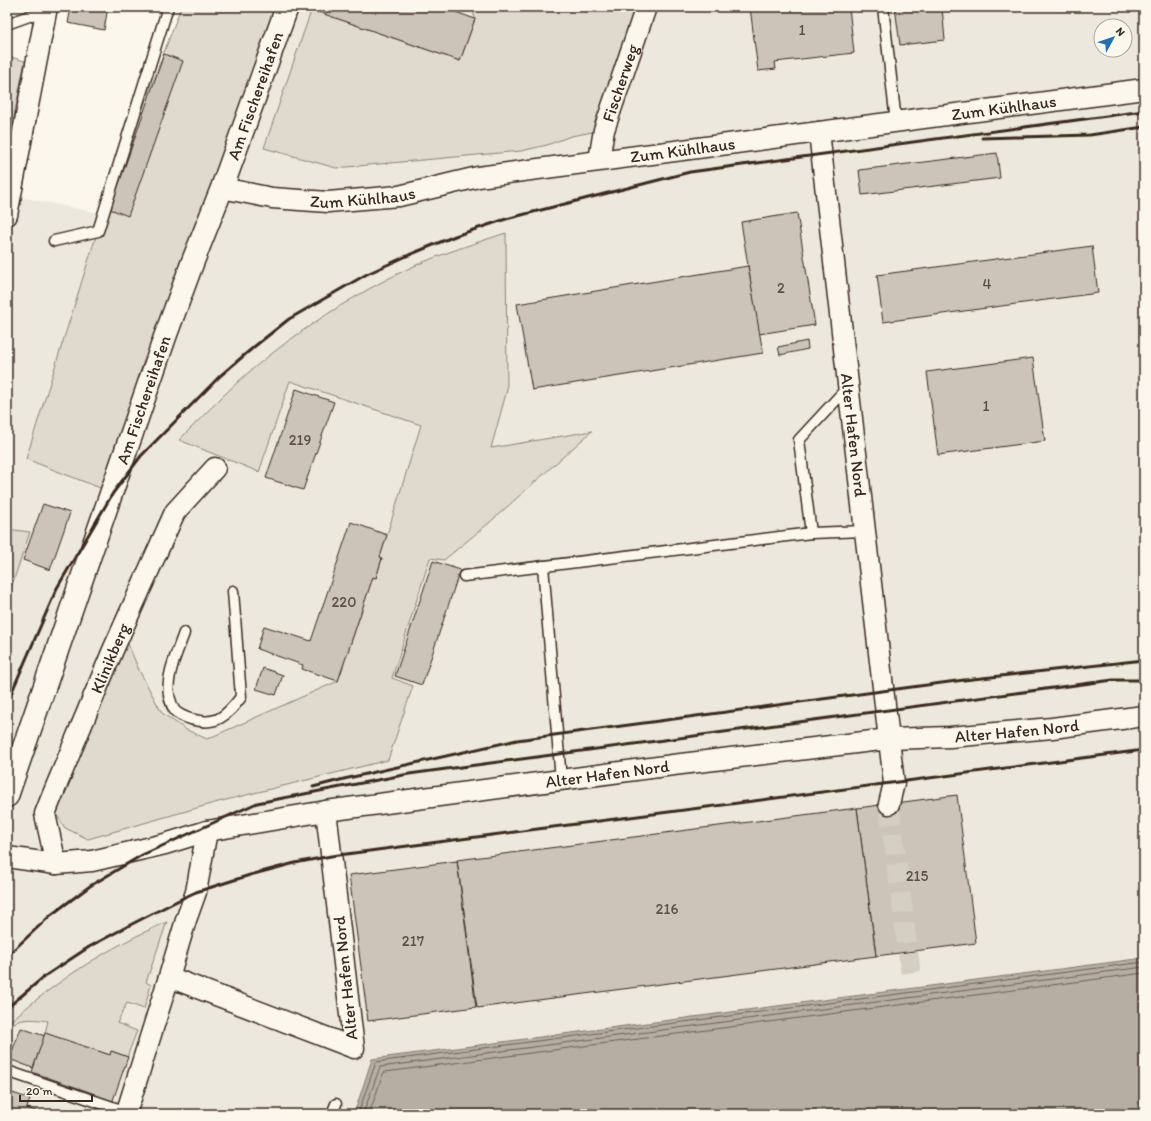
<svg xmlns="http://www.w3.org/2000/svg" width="1151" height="1121" viewBox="0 0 1151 1121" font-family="Itim,sans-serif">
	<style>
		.built { fill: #ede8dd; fill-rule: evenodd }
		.green { fill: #dfd9ce; stroke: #8d8276 }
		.water { fill: #b6aea2; stroke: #85796d }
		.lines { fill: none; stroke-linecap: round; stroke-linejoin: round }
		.shore { stroke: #6c5f53; stroke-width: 1 }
		.building { fill: #ccc4b9; stroke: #3b2a1e }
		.minor-tunnel { stroke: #d5cec3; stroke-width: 20; stroke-dasharray: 20 10; stroke-linecap: butt }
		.service-casing { stroke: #3b2a1e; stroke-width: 13 }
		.minor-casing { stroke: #3b2a1e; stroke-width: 23 }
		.tertiary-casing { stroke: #3b2a1e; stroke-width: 25 }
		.service { stroke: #fbf7ec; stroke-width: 10 }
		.minor { stroke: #fbf7ec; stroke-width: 20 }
		.tertiary { stroke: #fbf7ec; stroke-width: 22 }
		.rail { stroke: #3b2a1e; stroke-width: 3 }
		.labels { text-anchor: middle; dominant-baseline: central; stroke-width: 3; stroke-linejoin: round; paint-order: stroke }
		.number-label { font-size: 15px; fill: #5f5045 }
		.street-label { font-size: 17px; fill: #3b2a1e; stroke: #fbf7ec }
	</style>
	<rect width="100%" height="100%" fill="#fbf7ec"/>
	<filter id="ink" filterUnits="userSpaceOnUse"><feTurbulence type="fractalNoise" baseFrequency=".025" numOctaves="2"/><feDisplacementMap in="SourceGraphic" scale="8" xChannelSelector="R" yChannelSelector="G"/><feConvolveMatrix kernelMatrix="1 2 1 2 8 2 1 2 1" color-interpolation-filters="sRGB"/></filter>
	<g filter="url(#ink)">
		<path class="built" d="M287,7H1144V958L372,1059L354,1114H7V197L11,195L103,214ZM1101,26H1125V50H1101Z"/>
		<g class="green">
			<polygon points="181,7 287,7 113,493 26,459 103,214"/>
			<polygon points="472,7 646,7 604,130 571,136 547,145 521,151 336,168 264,148 311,11 324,14 460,61 475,19"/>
			<polygon points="7,56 25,61 7,151"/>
			<path d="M506,233L507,390L491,448L592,431L489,523L444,560L430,558L392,678L413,686L388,760L218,802L88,839L65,828L56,814L54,802L125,637L139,670L162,713L185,729L207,739L338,681L373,577L376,578L382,559L380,557L421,425L290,381L259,472L179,440C208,411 237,380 270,355C313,321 364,289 414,266C444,253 475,243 506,233Z"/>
			<polygon points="7,529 30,532 7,600"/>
			<path d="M167,922L146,982L151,985L144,1009L127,1003L117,1023L137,1031L128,1054V1057L112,1051L110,1055L45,1033L48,1021C33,1019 19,1017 7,1028V1024C55,982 108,947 167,922Z"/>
		</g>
		<polygon class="water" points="1144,958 1144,1114 354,1114 372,1059"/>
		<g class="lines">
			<g class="shore">
				<polyline points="358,1114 376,1062 1144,962"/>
				<polyline points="363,1114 380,1067 1144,967"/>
				<polyline points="369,1114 383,1074 385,1072 1144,973"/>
			</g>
		</g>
		<g class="building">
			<polygon points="71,7 108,7 104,30 68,23"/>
			<polygon points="326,7 442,7 475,19 460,61 324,14"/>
			<polygon points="750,7 849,7 854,53 775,62 776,69 758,71"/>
			<polygon points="895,7 942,7 945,40 900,45"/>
			<polygon points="164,54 183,61 128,216 110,209"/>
			<polygon points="997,153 1000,178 862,195 859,170"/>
			<polygon points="797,213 815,325 759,334 741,222"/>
			<polygon points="1092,246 1098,293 883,322 877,275"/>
			<polygon points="748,266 763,353 532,390 517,304"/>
			<polygon points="807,341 808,349 780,355 778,347"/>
			<polygon points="1033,358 1045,441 938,455 927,372"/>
			<polygon points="296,389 334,402 303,490 266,478"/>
			<polygon points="43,504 70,513 50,570 23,560"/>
			<polygon points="351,522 387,535 380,557 382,558 376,578 373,577 338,681 302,669 303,665 257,649 264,626 311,641"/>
			<polygon points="433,561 460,570 422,685 395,676"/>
			<polygon points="263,668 283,675 276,695 256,689"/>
			<polygon points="957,795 976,943 876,956 857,808"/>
			<polygon points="857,808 876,956 477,1008 457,860"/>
			<polygon points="457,861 476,1007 368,1021 349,875"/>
			<polygon points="21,1028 45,1036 33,1068 9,1059"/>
			<polygon points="45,1033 110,1055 111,1051 128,1057 112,1103 95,1097 95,1094 32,1072"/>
			<polygon points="7,1091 30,1099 27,1108 45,1114 7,1114"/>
		</g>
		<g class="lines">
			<polyline class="minor-tunnel" points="889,804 911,975"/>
			<defs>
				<g id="service">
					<polyline points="883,7 896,122"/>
					<polyline points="7,24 46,10"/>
					<polyline points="54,241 98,231 168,7"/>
					<polyline points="848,387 799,440 811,533 865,531"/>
					<polyline points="543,566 561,780"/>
					<polyline points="464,576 811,533"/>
					<path d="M184,633C177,653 166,675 169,695C170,700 173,709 176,712C187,720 208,725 220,718C229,713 235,705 241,697L233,591"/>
					<polyline points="7,1071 127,1112"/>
					<polyline points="332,1114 336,1104"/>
				</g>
				<g id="minor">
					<path id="s1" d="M819,132L894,783L889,804"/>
					<path id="s2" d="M599,160L604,130L646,7"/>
					<path id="s3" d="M222,188L272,198L328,202L399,196L478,177L1144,89"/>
					<polyline points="7,215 47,7"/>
					<path id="s4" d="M7,857L56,864L92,861L165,844L207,831L326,811L673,765L889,739L950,737L1052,728L1144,716"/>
					<path id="s5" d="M56,864L45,814L50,801L113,650L175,512L215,468"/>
					<polyline points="169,977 354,1048 326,811"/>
					<polyline points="126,1114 169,977 186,920 196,892 207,831"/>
				</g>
				<g id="tertiary">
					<path id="s6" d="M7,796L165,337L193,261L222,188L287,7"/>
				</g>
			</defs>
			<use href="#service" class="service-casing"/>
			<use href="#minor" class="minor-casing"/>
			<use href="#tertiary" class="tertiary-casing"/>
			<use href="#service" class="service"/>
			<use href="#minor" class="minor"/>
			<use href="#tertiary" class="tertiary"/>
			<g class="rail">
				<polyline points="982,138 1090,135 1144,127"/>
				<polyline points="7,703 57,588 113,493 141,456 220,376 255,346 289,319 367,274 409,255 455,236 506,219 690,172 1144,111"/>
				<polyline points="313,787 344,779 517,740 964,680 1144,660"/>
				<polyline points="7,956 51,915 90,886 142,855 257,803 409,774 1113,680 1144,680"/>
				<polyline points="7,1008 45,976 89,947 130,925 183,898 196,892 250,875 295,863 331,856 1144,750"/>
			</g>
		</g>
	</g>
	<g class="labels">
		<g class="number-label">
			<text x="802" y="30">1</text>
			<text x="987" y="284">4</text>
			<text x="781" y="288">2</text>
			<text x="986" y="406">1</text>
			<text x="300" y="440">219</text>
			<text x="344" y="602">220</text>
			<text x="917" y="876">215</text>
			<text x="667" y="909">216</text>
			<text x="413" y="941">217</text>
		</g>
		<g class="street-label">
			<text stroke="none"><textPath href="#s2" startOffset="80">Fischerweg</textPath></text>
			<text stroke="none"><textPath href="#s6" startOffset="743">Am Fischereihafen</textPath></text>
			<text stroke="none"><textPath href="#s3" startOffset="790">Zum Kühlhaus</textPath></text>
			<text stroke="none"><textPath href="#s3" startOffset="466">Zum Kühlhaus</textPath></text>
			<text stroke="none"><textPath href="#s3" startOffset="142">Zum Kühlhaus</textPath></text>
			<text stroke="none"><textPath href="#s6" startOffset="419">Am Fischereihafen</textPath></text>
			<text stroke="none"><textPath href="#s1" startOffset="305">Alter Hafen Nord</textPath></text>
			<text stroke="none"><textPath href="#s5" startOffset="220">Klinikberg</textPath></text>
			<text stroke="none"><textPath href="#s4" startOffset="1021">Alter Hafen Nord</textPath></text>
			<text stroke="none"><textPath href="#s4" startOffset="609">Alter Hafen Nord</textPath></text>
			<text transform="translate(345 978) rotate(-96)">Alter Hafen Nord</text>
		</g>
	</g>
	<rect width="1151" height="1121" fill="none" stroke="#fbf7ec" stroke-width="24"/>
	<rect x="12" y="12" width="1127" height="1097" fill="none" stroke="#3b2a1e" stroke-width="1.5" filter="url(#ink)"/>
	<g transform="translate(1113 38) rotate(50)"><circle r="19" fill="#fbf7ec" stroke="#aea59a"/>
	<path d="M0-3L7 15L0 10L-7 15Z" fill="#1f6fb2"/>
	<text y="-6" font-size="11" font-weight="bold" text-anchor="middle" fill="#3b2a1e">N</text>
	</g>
	<path d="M20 1095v6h72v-6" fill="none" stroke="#3b2a1e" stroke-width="2"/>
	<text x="26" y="1095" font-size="12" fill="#3b2a1e" stroke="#fbf7ec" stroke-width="3" paint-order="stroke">20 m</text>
</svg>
